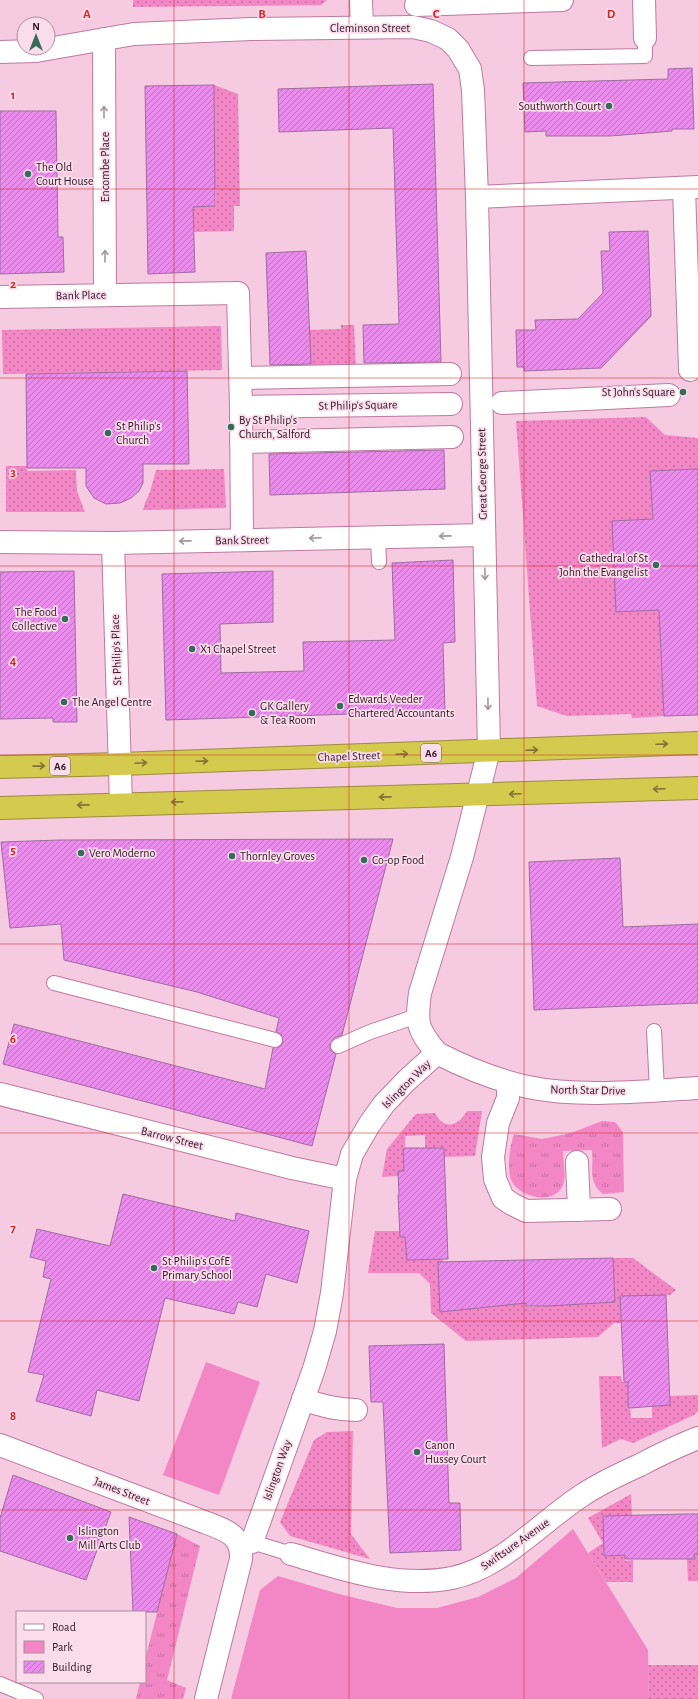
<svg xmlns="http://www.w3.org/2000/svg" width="698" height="1699" viewBox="0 0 698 1699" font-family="'Alegreya Sans',sans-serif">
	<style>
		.grass { fill: url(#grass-tufts) }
		.park { fill: #f387c5 }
		.garden { fill: url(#garden-dots) }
		.building { fill: url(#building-hatch); stroke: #9f6ca1 }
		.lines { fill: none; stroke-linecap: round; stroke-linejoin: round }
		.lane-casing { stroke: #be7aa0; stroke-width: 16 }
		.street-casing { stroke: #be7aa0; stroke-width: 24 }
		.highway-casing { stroke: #9b8c40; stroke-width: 24 }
		.lane { stroke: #fff; stroke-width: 14 }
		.street { stroke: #fff; stroke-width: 22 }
		.highway { stroke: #d4cb4e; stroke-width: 22 }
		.oneway { stroke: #a3979e }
		.oneway2 { stroke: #83723a }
		.grid { fill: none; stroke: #d62828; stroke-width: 1; stroke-opacity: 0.55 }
		.poi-dot { fill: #336d57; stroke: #fadceb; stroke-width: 1.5 }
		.labels { text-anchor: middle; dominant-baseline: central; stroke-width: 3.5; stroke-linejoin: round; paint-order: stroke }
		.shield { fill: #fadceb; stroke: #6e5362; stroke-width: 1 }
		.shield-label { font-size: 11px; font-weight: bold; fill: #321827 }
		.street-label { font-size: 12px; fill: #321827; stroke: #fadceb }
		.poi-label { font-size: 12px; fill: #321827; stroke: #fadceb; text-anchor: start }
		.grid-label { font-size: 13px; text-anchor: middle; font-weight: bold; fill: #d62828; stroke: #fadceb; stroke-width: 3.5; stroke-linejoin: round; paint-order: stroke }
	</style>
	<defs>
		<pattern id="grass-tufts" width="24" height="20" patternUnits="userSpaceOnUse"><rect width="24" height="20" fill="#f387c5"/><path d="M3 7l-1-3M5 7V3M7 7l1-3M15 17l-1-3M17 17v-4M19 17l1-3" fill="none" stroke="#c56da0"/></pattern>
		<pattern id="garden-dots" width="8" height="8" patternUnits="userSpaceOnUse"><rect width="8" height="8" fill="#f387c5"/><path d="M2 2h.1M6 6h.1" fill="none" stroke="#c56da0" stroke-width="1.8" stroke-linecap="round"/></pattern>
		<pattern id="building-hatch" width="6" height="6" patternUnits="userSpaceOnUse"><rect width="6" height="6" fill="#e98cec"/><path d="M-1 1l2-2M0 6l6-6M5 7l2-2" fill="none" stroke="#bd71bf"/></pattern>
	</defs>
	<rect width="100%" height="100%" fill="#f6cae1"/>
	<g class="grass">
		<path d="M602,1121L615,1122L623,1132L624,1192L603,1194C587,1182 594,1167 592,1150L563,1151C563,1160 566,1173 564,1182C558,1206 522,1199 512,1182C506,1171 510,1145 514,1134L542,1139L571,1133Z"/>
		<polygon points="177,1534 200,1546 167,1680 186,1688 183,1699 136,1699 140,1682 145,1682 145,1660"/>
	</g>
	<g class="park">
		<polygon points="206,1362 260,1382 219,1495 163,1475"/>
		<polygon points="573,1529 648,1650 649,1699 231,1699 260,1590 278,1576 339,1594 397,1608 437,1608 478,1597 516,1578"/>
	</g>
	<g class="garden">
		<polygon points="133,0 327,0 321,5 133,7"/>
		<polygon points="214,85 238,94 240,206 234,206 234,231 194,232 193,207 216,206 216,189 188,190 187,136 215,135"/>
		<polygon points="341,325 354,325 356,369 311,371 309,330 341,329"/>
		<polygon points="221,326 222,370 3,374 2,330"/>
		<polygon points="646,417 665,435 698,438 698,469 651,471 653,519 612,521 659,610 664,716 632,718 631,714 567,716 537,706 516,421"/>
		<polygon points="6,466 27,466 27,471 76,470 77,491 85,512 6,512"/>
		<polygon points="224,469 226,508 143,510 145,503 150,492 156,470"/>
		<path d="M467,1111H482L475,1156L444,1157V1148H425V1135L405,1136V1149L403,1150L404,1171H398V1176L382,1177L387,1149L416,1114L435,1113C444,1131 459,1126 467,1111Z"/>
		<polygon points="375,1231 400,1231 400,1237 405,1237 407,1260 443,1259 443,1266 472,1308 483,1308 483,1302 526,1300 527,1307 540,1306 540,1301 615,1299 613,1258 633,1258 676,1290 670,1295 626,1296 626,1323 614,1323 598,1337 466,1341 431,1313 430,1284 419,1273 368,1273"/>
		<polygon points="599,1376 621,1376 622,1382 628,1382 628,1406 630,1407 631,1418 652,1418 652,1406 669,1405 669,1396 698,1395 698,1411 694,1415 633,1443 621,1439 602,1448"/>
		<polygon points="353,1431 351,1534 370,1559 290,1536 280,1522 314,1440 327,1432"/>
		<polygon points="631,1494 632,1515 603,1516 604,1556 625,1555 625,1561 633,1560 633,1582 606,1582 588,1553 603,1543 588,1518"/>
		<polygon points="694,1554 698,1554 698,1581 688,1581 687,1559 694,1559"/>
		<polygon points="648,1665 698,1665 698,1699 649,1699"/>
	</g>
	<g class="building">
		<polygon points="692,68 694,129 672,129 672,131 610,136 546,136 546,131 525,132 523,83 668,79 668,69"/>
		<polygon points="433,84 441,362 364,363 363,325 399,324 393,128 279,132 278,89"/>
		<polygon points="214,85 215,206 193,207 195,272 148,274 145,86"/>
		<polygon points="0,111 56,111 58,237 63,237 64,272 0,274"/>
		<polygon points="648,231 651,316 601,368 524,371 524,367 517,367 516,330 536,330 535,320 578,319 603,293 601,251 610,251 609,232"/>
		<polygon points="306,251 311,364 270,365 266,253"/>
		<polygon points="187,371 189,464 143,464 143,483 139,491 131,498 120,503 106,504 94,498 86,486 86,468 27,468 26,374"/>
		<polygon points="444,450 445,489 270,495 269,454"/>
		<polygon points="698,469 698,715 664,716 659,610 616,612 612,521 653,519 650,471"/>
		<polygon points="453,560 455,642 443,643 445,711 166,720 162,574 273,571 273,622 220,624 221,673 304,671 303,642 395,640 392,563"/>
		<polygon points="74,571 77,722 53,722 53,718 0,719 0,572"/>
		<polygon points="393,839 342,1035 334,1038 330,1045 330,1050 336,1054 312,1146 3,1064 14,1024 265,1089 273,1048 281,1046 283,1042 281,1034 276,1032 279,1018 197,992 64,960 61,924 10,928 1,842 60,840"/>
		<polygon points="620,858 623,927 698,924 698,1003 534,1010 529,862"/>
		<polygon points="405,1148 444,1148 448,1259 407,1260 405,1237 400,1237 398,1195 399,1195 398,1171 404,1171 403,1149 405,1149"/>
		<polygon points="123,1194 235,1221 236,1213 309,1231 297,1283 266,1274 257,1307 238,1302 234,1314 165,1298 139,1401 97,1390 91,1416 36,1401 44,1375 28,1372 51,1279 43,1277 46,1261 30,1257 37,1229 110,1246"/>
		<polygon points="613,1258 615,1302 549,1306 526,1306 526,1303 440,1312 438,1262"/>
		<polygon points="666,1295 670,1405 630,1408 628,1407 628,1382 624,1382 620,1296"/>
		<polygon points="444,1344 449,1503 460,1503 461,1550 390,1553 383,1402 371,1402 369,1346"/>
		<polygon points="13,1475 111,1512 86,1580 0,1551 0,1518"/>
		<polygon points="686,1514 698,1514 698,1554 694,1554 695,1559 625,1559 625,1555 604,1556 603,1516"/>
		<polygon points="129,1517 177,1534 157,1612 133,1612"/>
	</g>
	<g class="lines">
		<defs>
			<g id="lane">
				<polyline points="531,58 645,56 645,38"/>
				<polyline points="378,537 379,562"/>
				<polyline points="54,983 275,1040"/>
				<polyline points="654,1031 657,1090"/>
				<polyline points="338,1046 370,1032 417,1016"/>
				<polyline points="252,1542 291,1554"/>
				<polyline points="0,1684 36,1699"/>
			</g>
			<g id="street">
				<polyline points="361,0 362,27"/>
				<polyline points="644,0 645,38"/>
				<polyline points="416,5 562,0"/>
				<polyline points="104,39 105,295"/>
				<path d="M0,52L36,51L134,34L251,29L413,27L431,31L448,39L458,49L470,69L473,90L477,197L489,750L462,857L420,993C416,1024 417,1029 437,1053L406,1081L384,1104L369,1125L352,1154L345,1179L332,1293L325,1331L314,1369L252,1542L239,1543"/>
				<polyline points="684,188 690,370"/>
				<polyline points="477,197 698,187"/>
				<polyline points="0,297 238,293 241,407"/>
				<polyline points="241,378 450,374"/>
				<polyline points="502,403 669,395"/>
				<polyline points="241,442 452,437"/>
				<polyline points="242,540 241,407 451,404"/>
				<polyline points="0,542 113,543 484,535"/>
				<polyline points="113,543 121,804"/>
				<path d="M437,1053C466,1068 496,1080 528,1087C579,1098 645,1091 698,1088"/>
				<polyline points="508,1083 508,1098 498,1123 493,1157 495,1179 503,1198 512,1204 526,1211 610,1209"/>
				<polyline points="0,1094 292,1168 345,1179"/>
				<polyline points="577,1162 579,1210"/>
				<path d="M303,1399C321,1406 337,1410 356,1410"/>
				<path d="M0,1445L199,1520C219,1528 243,1532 241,1559L206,1699"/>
				<path d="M291,1554C343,1569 397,1589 452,1578C501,1568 540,1523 581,1496C600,1483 620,1474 640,1465C659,1455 678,1446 698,1438"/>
			</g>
			<g id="highway">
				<polyline points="0,767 120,764 698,743"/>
				<polyline points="0,808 698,788"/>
			</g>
		</defs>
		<use href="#lane" class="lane-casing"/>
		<use href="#street" class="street-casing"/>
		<use href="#highway" class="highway-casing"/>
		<use href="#lane" class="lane"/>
		<use href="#street" class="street"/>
		<use href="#highway" class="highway"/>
	</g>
	<defs><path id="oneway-shaft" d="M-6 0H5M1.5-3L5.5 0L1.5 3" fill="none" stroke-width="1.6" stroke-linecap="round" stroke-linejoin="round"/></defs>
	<g class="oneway">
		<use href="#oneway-shaft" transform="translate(104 112) rotate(-90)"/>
		<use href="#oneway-shaft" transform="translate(105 256) rotate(-90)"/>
		<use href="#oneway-shaft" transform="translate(445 536) rotate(179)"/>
		<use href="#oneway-shaft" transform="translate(315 538) rotate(178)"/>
		<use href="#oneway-shaft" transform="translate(185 541) rotate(179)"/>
		<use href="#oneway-shaft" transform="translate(485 574) rotate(89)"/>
		<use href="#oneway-shaft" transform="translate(488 704) rotate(89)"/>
	</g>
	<g class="oneway2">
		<use href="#oneway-shaft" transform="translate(662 744) rotate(-2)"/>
		<use href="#oneway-shaft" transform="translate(532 750) rotate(-2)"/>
		<use href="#oneway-shaft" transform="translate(402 754) rotate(-2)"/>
		<use href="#oneway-shaft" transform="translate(202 761) rotate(-2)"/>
		<use href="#oneway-shaft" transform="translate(141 763) rotate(-3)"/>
		<use href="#oneway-shaft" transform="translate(39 766) rotate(-1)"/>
		<use href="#oneway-shaft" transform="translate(659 789) rotate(178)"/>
		<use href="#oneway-shaft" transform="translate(515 794) rotate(178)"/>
		<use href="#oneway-shaft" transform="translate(385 797) rotate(179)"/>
		<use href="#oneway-shaft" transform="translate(177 802) rotate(178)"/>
		<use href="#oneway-shaft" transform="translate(83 805) rotate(179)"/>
	</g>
	<path class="grid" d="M174,0V1699M349,0V1699M524,0V1699M0,189H698M0,378H698M0,566H698M0,755H698M0,944H698M0,1133H698M0,1321H698M0,1510H698"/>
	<g class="poi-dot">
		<circle cx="609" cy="106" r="4"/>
		<circle cx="28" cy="174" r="4"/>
		<circle cx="683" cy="392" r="4"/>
		<circle cx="231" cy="427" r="4"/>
		<circle cx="108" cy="433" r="4"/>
		<circle cx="656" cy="565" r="4"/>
		<circle cx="65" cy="619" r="4"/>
		<circle cx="192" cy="649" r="4"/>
		<circle cx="64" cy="702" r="4"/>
		<circle cx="340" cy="706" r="4"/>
		<circle cx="252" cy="713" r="4"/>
		<circle cx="81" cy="853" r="4"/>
		<circle cx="232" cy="856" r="4"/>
		<circle cx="364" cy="860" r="4"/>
		<circle cx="154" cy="1268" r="4"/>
		<circle cx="417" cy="1452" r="4"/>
		<circle cx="70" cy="1538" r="4"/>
	</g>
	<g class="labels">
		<g class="shield">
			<rect x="421" y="744" width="20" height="18" rx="3"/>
			<rect x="50" y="757" width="20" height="18" rx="3"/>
		</g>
		<g class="shield-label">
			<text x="431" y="753">A6</text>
			<text x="60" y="766">A6</text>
		</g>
		<g class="street-label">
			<text x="370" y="28">Cleminson Street</text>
			<text transform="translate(105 167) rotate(-90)">Encombe Place</text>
			<text transform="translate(81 295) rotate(-1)">Bank Place</text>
			<text transform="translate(358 405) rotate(-1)">St Philip's Square</text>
			<text transform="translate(482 474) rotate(-91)">Great George Street</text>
			<text transform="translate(242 540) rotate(-1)">Bank Street</text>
			<text transform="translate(116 650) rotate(-92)">St Philip's Place</text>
			<text transform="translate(349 756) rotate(-2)">Chapel Street</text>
			<text transform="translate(406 1084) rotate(-45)">Islington Way</text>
			<text transform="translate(588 1090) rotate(1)">North Star Drive</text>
			<text transform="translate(172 1138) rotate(14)">Barrow Street</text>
			<text transform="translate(277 1470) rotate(-70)">Islington Way</text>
			<text transform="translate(122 1491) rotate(21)">James Street</text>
			<text transform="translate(515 1544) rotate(-35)">Swiftsure Avenue</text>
		</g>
		<g class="poi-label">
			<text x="601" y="106" text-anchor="end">Southworth Court</text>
			<text x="36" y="167">The Old<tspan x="36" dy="14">Court House</tspan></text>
			<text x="675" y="392" text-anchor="end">St John's Square</text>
			<text x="239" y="420">By St Philip's<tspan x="239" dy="14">Church, Salford</tspan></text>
			<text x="116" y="426">St Philip's<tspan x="116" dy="14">Church</tspan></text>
			<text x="648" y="558" text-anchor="end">Cathedral of St<tspan x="648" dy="14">John the Evangelist</tspan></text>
			<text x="57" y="612" text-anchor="end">The Food<tspan x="57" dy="14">Collective</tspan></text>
			<text x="200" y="649">X1 Chapel Street</text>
			<text x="348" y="699">Edwards Veeder<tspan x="348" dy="14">Chartered Accountants</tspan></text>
			<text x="72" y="702">The Angel Centre</text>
			<text x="260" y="706">GK Gallery<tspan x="260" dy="14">&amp; Tea Room</tspan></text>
			<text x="89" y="853">Vero Moderno</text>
			<text x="240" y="856">Thornley Groves</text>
			<text x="372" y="860">Co-op Food</text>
			<text x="162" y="1261">St Philip's CofE<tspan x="162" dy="14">Primary School</tspan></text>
			<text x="425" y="1445">Canon<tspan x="425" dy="14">Hussey Court</tspan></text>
			<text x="78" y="1531">Islington<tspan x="78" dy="14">Mill Arts Club</tspan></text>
		</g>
	</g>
	<g class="grid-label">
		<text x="87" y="18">A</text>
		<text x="262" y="18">B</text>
		<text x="436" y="18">C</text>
		<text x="611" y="18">D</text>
		<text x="13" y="99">1</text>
		<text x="13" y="288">2</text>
		<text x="13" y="476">3</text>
		<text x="13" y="665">4</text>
		<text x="13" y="854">5</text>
		<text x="13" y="1043">6</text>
		<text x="13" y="1232">7</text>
		<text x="13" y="1420">8</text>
	</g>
	<rect x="16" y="1611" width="130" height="72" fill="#fadceb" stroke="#aa8e9d"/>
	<rect x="24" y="1624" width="20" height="6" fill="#ffffff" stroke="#aa8e9d"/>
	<text x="52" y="1631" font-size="12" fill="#321827">Road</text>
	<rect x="24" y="1641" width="20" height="12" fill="#f387c5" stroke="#aa8e9d"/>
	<text x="52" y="1651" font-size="12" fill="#321827">Park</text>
	<rect x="24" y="1661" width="20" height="12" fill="url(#building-hatch)" stroke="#aa8e9d"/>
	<text x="52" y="1671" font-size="12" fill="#321827">Building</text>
	<g transform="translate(36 36)"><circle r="19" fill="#fadceb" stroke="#aa8e9d"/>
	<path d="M0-3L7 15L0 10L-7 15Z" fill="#336d57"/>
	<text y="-6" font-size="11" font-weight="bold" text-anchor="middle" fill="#321827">N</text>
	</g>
</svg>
